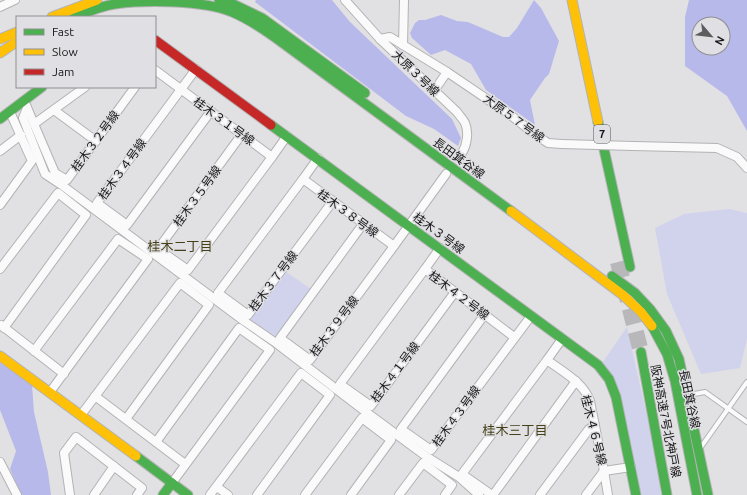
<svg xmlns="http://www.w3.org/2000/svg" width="747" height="495" viewBox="0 0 747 495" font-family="Ubuntu,'Noto Sans JP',sans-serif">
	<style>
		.green { fill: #d1d3ec }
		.forest { fill: #b8b9eb; fill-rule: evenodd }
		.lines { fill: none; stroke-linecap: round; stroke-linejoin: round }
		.street-tunnel { stroke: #b8b8ba; stroke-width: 8; stroke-dasharray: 8 4; stroke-linecap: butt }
		.highway-tunnel { stroke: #b8b8ba; stroke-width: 16; stroke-dasharray: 16 8; stroke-linecap: butt }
		.lane-casing { stroke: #b3b3b5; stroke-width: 6 }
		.street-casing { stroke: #b3b3b5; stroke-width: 10 }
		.fast-casing { stroke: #b3b3b5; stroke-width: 11 }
		.slow-casing { stroke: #b3b3b5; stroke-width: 11 }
		.jam-casing { stroke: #b3b3b5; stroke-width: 11 }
		.lane { stroke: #fafafb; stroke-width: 4 }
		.street { stroke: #fafafb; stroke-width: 8 }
		.fast { stroke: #4caf50; stroke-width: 9 }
		.slow { stroke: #ffc107; stroke-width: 9 }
		.jam { stroke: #c62828; stroke-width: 9 }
		.street-bridge-casing { stroke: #b3b3b5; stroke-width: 10; stroke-linecap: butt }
		.street-bridge { stroke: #fafafb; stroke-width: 8 }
		.labels { text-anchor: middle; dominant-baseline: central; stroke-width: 3; stroke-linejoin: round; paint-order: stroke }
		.shield { fill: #e0e0e4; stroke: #535354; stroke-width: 1 }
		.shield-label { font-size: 11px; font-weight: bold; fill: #161617 }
		.street-label { font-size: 12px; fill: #161617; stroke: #e0e0e4 }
		.neighbourhood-label { font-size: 13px; fill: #464017; stroke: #e0e0e4 }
	</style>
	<rect width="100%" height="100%" fill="#e1e1e3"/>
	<g class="green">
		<polygon points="729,209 747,213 747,339 740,368 701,374 667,294 655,228 684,214"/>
		<polygon points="285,271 311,289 276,337 249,320"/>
		<polygon points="627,327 657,461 661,495 639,495 603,362"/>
	</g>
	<g class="forest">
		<polygon points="256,0 332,0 350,22 452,119 461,138 458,146 434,129 406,116 255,2"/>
		<polygon points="534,0 541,8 559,41 549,74 545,78 530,100 535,125 486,90 471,64 445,50 431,55 412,38 410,33 415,23 419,20 425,20 441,15 457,21 468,22 503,37 509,37 517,28"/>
		<path d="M689,0H747V131L727,96L685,66V17ZM699,24H723V48H699Z"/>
		<polygon points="0,363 32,385 34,412 48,472 51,495 21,495 10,469 16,451 0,410"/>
	</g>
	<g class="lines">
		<polyline class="street-tunnel" points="449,170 462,153"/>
		<polyline class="highway-tunnel" points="618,262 641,352"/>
		<defs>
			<g id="lane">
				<polyline points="689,395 705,392 747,422"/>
				<polyline points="701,447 747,382"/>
			</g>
			<g id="street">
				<path d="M345,0L380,39L457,112C459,115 463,119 465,123C469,132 467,145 462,153"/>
				<polyline points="0,7 15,0"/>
				<polyline points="380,39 390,37 447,72"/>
				<polyline points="403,45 404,0"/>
				<polyline points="196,69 97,203 127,225 211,111"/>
				<polyline points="155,70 272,157 287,136"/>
				<polyline points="434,91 447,72 509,114 536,135 548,143 562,144"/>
				<polyline points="26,105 34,124 85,87"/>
				<polyline points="27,108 23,118 45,174 63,186 244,321 276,343 366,412 427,457 459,477 479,495"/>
				<polyline points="54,110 96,141"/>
				<polyline points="34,124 55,173 67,180 135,87"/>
				<polyline points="242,134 158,249 188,270 272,157"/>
				<polyline points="633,146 717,148 737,157 747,168"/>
				<polyline points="0,151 21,135"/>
				<polyline points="318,158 303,179 394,246 446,174"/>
				<polyline points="303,179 218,293 248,315 333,201"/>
				<polyline points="0,205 32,161 10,112"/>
				<polyline points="363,224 280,338 310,360 394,246"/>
				<polyline points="440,248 425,269 514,337"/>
				<polyline points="0,269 58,193 86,215 4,328"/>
				<polyline points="425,269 340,384 371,406 455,292"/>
				<polyline points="485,314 401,429 431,450 531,316"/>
				<polyline points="1,325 64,374"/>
				<path d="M562,339L547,360C563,372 583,382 590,401L604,471L631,467"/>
				<polyline points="34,351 118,239 148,259 50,392"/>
				<polyline points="95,396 185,464"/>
				<polyline points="81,415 180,283 209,305 126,419"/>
				<polyline points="156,442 239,328 270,350 172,483"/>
				<polyline points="0,462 17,495"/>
				<polyline points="604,471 608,495"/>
				<polyline points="217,487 228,495"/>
				<polyline points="70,495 64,453 76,437 142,488 137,495"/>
				<polyline points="94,495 114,466"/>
				<polyline points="210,495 301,373 330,395 257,495"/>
				<polyline points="305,495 362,418 391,440 351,495"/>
				<polyline points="399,495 423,463 452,485 445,495"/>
				<polyline points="492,495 462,474 547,360"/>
				<polyline points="493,495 576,381"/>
				<polyline points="540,495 589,429 595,425"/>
				<polyline points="586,495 604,471"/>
			</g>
			<g id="fast">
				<polyline points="219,0 233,4 262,18 365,93"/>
				<path d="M74,17C87,12 101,6 115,4C146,0 203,0 232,12C251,20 268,32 284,44L511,211"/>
				<polyline points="0,119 42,87"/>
				<polyline points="598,122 630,267"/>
				<polyline points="271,125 598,365 609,379 616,397 636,495"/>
				<polyline points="612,276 635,293 650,309 666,331 679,359 708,495"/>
				<polyline points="652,326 667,354 675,381 697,495"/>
				<polyline points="641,352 667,495"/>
				<polyline points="136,456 188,495"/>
				<polyline points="163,495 172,483"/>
			</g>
			<g id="slow">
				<polyline points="572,0 598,122"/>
				<polyline points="52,17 97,0"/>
				<polyline points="0,39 17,32"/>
				<polyline points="0,53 16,42"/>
				<polyline points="511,211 623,295 641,312 652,326"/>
				<polyline points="0,356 136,456"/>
			</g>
			<polyline id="jam" points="155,40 271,125"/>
		</defs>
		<use href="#lane" class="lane-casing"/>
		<use href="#street" class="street-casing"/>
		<use href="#fast" class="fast-casing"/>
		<use href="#slow" class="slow-casing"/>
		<use href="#jam" class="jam-casing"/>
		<use href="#lane" class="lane"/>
		<use href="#street" class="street"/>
		<use href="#fast" class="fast"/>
		<use href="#slow" class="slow"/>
		<use href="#jam" class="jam"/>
		<defs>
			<polyline id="street-bridge" points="562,144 633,146"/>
		</defs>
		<use href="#street-bridge" class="street-bridge-casing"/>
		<use href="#street-bridge" class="street-bridge"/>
	</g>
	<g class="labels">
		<rect class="shield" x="594" y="125" width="16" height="18" rx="3"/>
		<g class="shield-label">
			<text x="602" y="134">7</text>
		</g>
		<g class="street-label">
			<text transform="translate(416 73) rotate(44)">大原３号線</text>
			<text transform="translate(514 118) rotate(36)">大原５７号線</text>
			<text transform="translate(224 121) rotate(36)">桂木３１号線</text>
			<text transform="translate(95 141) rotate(-54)">桂木３２号線</text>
			<text transform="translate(459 158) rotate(36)">長田箕谷線</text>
			<text transform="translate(122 169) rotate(-54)">桂木３４号線</text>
			<text transform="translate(197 196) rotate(-54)">桂木３５号線</text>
			<text transform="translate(348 213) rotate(36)">桂木３８号線</text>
			<text transform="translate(439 233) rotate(36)">桂木３号線</text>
			<text transform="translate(273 281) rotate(-53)">桂木３７号線</text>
			<text transform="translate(459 295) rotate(37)">桂木４２号線</text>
			<text transform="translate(334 326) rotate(-53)">桂木３９号線</text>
			<text transform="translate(395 372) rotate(-53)">桂木４１号線</text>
			<text transform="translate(690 399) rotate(78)">長田箕谷線</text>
			<text transform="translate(456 416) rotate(-54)">桂木４３号線</text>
			<text transform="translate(666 421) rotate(79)">阪神高速7号北神戸線</text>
			<text transform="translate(594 430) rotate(76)">桂木４６号線</text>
		</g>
		<g class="neighbourhood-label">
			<text x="180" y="246">桂木二丁目</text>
			<text x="515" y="430">桂木三丁目</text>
		</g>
	</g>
	<rect x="16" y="16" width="140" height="72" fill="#e0e0e4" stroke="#8f8f92"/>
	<rect x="24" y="29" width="20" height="6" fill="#4caf50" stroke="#8f8f92"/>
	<text x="52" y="36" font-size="12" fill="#161617">Fast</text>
	<rect x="24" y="49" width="20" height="6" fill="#ffc107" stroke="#8f8f92"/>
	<text x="52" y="56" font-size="12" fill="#161617">Slow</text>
	<rect x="24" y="69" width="20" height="6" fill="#c62828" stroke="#8f8f92"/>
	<text x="52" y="76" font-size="12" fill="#161617">Jam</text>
	<g transform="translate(711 36) rotate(118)"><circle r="19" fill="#e0e0e4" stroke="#8f8f92"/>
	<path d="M0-3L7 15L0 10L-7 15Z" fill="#5d5d5e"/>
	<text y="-6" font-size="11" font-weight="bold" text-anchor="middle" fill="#161617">N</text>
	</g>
</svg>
